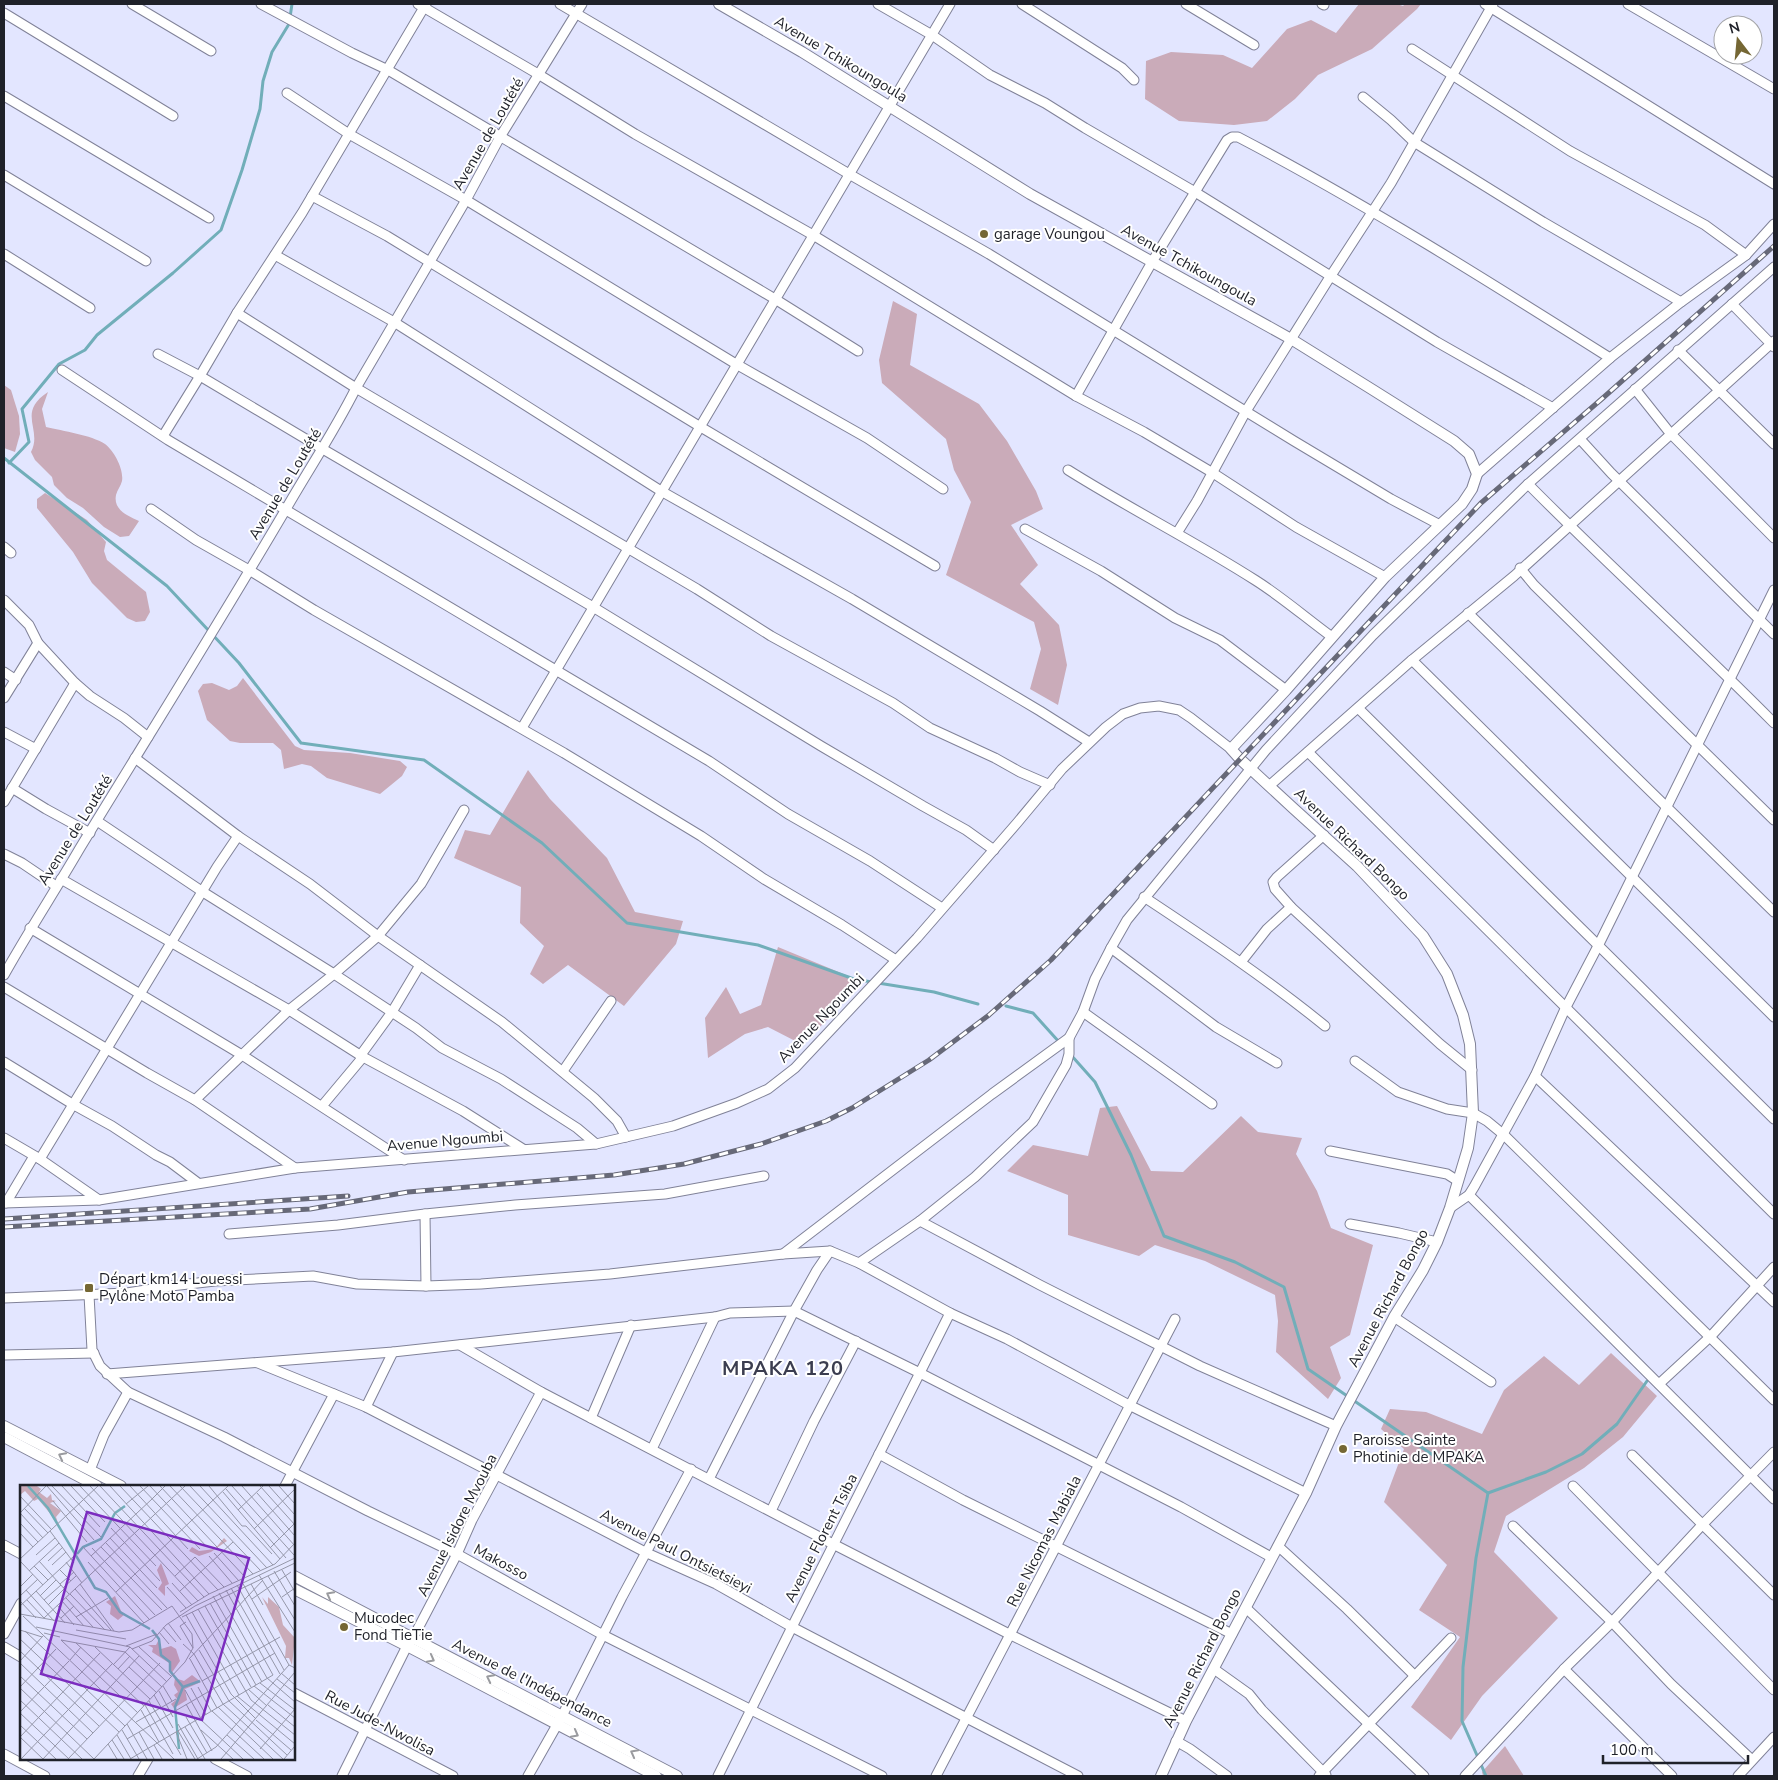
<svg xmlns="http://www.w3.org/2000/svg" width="1778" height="1780" viewBox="0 0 1778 1780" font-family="'Nunito Sans',sans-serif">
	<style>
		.green { fill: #caabb9 }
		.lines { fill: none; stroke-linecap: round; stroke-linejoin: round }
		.stream { stroke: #71aeb9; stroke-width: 3 }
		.minor-casing { stroke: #808298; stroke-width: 11 }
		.tertiary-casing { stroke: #808298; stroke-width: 12 }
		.minor { stroke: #fff; stroke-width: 9 }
		.tertiary { stroke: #fff; stroke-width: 10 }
		.rail-casing { stroke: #676978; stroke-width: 5 }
		.rail { stroke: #fff; stroke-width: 3; stroke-dasharray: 9; stroke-linecap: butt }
		.oneway { stroke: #9a9b9f }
		.poi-dot { fill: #756734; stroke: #fff; stroke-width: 2 }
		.labels { text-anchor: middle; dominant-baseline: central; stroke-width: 4; stroke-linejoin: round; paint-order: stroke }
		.street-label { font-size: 15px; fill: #1f2129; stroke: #fff }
		.poi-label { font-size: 15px; fill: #1f2129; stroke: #fff; text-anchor: start }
		.district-label { font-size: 20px; font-weight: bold; letter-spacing: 1px; fill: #3b3d50; stroke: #fff }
		.inset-river { fill: none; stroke: #71aeb9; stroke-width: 2.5 }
		.inset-road { fill: none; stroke: #9597a9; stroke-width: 1 }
		.view { fill: #7b2cbf; fill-opacity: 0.15; stroke: #7b2cbf; stroke-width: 2.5 }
		.inset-edge { fill: none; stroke: #1f2129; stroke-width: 2.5 }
	</style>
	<rect width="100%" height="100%" fill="#e3e6ff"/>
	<g class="green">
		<polygon points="1359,4 1397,4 1403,6 1405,4 1421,4 1417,9 1372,49 1318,75 1295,99 1267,121 1234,125 1179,121 1145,99 1146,61 1171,52 1223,55 1252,68 1287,29 1311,20 1336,33"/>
		<polygon points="893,301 917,314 910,365 979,404 1007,441 1036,491 1043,509 1011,525 1038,565 1020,584 1059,625 1067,665 1058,705 1030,689 1041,649 1034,622 946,575 971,502 954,470 946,439 882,383 879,360"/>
		<polygon points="4,385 11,390 19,416 20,434 15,452 4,448"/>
		<path d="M48,392L42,409L46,427C63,431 91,435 105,444C114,451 124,469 122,481C121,486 117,490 116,495C113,510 128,516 139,521L129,536L120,537L104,527L83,508L67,498L54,485L52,477L35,460L31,452C43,429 16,413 48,392Z"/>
		<polygon points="45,493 87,520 106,542 104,551 107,560 146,592 150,612 145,621 136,622 127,618 92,583 73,552 37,508 37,499"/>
		<polygon points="243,678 295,746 304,750 350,753 400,761 407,767 402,776 380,794 327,778 311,766 302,764 284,769 281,750 273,743 240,743 230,741 207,720 198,691 203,684 212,683 229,690 237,686"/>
		<polygon points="528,770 550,799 607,858 635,912 683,921 676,944 624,1006 568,965 543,984 530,974 544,946 520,923 521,887 454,858 465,830 490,835"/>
		<polygon points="778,947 858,980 853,992 803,1045 768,1027 745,1034 708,1058 705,1018 726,987 740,1014 761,1005"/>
		<polygon points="1117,1106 1151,1171 1183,1172 1241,1116 1258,1132 1302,1138 1296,1154 1317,1191 1331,1228 1373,1245 1350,1335 1330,1347 1341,1378 1328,1399 1276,1352 1278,1321 1275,1295 1205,1261 1155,1245 1139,1256 1068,1235 1068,1195 1007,1171 1033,1145 1088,1156 1100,1108"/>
		<polygon points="1611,1353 1657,1396 1623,1437 1584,1468 1506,1516 1494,1552 1558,1618 1482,1696 1451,1740 1411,1707 1460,1637 1419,1610 1447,1565 1384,1502 1404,1449 1381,1429 1390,1409 1426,1412 1482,1434 1504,1390 1544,1356 1579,1385"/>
		<polygon points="1505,1746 1524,1776 1483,1776 1482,1772"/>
	</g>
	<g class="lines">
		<g class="stream">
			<polyline points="4,458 167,586 239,663 301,743 424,760 542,843 627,923 758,945 854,979 872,982"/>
			<polyline points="9,463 29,442 22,409 59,364 85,350 97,335 173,273 221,230 242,170 260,109 263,81 272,52 289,24 292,4"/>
			<polyline points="878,983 934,992 978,1004"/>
			<polyline points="1006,1006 1033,1013 1060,1043"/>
			<polyline points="1071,1055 1095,1082 1131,1155 1164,1236 1235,1262 1284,1287 1308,1369 1488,1493 1476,1558 1463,1667 1462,1721 1486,1776"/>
			<polyline points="1488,1493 1546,1472 1582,1454 1617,1424 1647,1381"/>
		</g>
		<defs>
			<g id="minor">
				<polyline points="132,4 211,51"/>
				<polyline points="261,4 352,53 388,70 775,299 858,351"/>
				<polyline points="418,4 538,74 635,134 813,235 1076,396 1144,432 1213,473 1296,527 1385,577"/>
				<polyline points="560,4 849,174 989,254 1294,441 1391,499 1440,525"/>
				<polyline points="878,4 932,35 990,75 1045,103 1085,128 1195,192 1437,342 1553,408"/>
				<polyline points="1022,4 1122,68 1134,80"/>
				<polyline points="1186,4 1254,45"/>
				<polyline points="1322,4 1324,5"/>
				<polyline points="1485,4 1774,184"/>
				<polyline points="1628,4 1774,89"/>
				<polyline points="4,13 173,116"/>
				<polyline points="1412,49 1570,151 1705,225 1746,255"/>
				<polyline points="287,93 349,134 466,200 736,364 867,438 943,489"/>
				<polyline points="4,96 209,218"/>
				<polyline points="1363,97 1391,120 1414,142 1543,222 1681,302"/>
				<polyline points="4,175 146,261"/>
				<polyline points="312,196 387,236 699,426 935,566"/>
				<polyline points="4,254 90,308"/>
				<polyline points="275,255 394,322 661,491 852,599 1040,711 1089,742"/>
				<polyline points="1732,304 1774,347"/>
				<polyline points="237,313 356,388 697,589 771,636 893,703 930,728 995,758 1020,772 1050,785"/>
				<polyline points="1678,350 1774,444"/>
				<polyline points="158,354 200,376 321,448 593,607 821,746 923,806 966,830 994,850"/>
				<polyline points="62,370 168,440 709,761 788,814 870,861 942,908"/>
				<polyline points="1635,389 1670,433 1774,538"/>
				<path d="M1076,396L1152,262L1227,140L1232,137H1238C1366,204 1488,281 1610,358"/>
				<polyline points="163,436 200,376 237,313 302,213 426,4"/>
				<polyline points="1580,439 1611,473 1774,634"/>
				<path d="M1068,470C1130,509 1194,541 1255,580C1282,597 1306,618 1332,637"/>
				<polyline points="1477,474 1610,358 1681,302 1746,255 1774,224"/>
				<path d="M1528,484C1608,565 1694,642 1774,723"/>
				<polyline points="151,509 196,540 249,570 314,610 564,753 701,836 764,879 842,925 896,960"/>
				<polyline points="1025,529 1101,571 1175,618 1220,640 1286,690"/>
				<polyline points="1177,533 1197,501 1246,411 1330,277 1391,183 1493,4"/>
				<polyline points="4,547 11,553"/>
				<polyline points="1520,568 1534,585 1774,820"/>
				<polyline points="4,600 29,625 38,643 75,683 90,696 124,718 148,737"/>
				<polyline points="1468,613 1774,912"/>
				<polyline points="1412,660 1774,1017"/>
				<polyline points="4,672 16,680"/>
				<polyline points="4,698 38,643"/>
				<polyline points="1358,708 1774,1119"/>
				<polyline points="522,728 950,4"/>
				<polyline points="4,732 36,749"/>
				<polyline points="1308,752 1774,1214"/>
				<polyline points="135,758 238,836 310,884 378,936 502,1022 594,1098 617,1121 626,1137"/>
				<polyline points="1269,786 1412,660 1514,576 1774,341"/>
				<polyline points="12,788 46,809 90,833"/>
				<polyline points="4,802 75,683"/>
				<polyline points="97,821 203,892 334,974 416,1028 442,1048 501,1079 577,1128 596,1144"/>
				<polyline points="1324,835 1277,877 1273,882 1275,889 1291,907 1440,1044 1472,1070"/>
				<polyline points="4,854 22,863 56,886"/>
				<polyline points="61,879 289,1010 363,1057 463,1111 523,1149"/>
				<path d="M1144,897C1206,938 1267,979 1325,1026"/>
				<polyline points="30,928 242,1055 404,1160"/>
				<polyline points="1111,948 1216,1027 1277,1063"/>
				<polyline points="1241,962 1267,929 1291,907"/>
				<path d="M4,975C28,932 55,891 80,848C149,735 219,623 286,509C309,469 335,430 356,388L466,200L500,137L582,4"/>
				<polyline points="4,987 147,1073 195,1100 295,1168"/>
				<polyline points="1083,1012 1212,1104"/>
				<polyline points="360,1056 392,1012 420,965"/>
				<polyline points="1355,1061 1398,1092 1447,1109 1473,1113 1487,1121 1504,1135 1774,1400"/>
				<polyline points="4,1062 74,1105 112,1126 156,1155 170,1162 198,1183"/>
				<polyline points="563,1071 611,1001"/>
				<polyline points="1535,1076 1774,1302"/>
				<polyline points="195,1100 289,1010 334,974 378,936 421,884 464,810"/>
				<polyline points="322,1106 363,1057"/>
				<polyline points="4,1138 40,1159 99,1200"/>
				<polyline points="1330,1151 1447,1174 1458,1181"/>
				<polyline points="40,1159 217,867 238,836"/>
				<polyline points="1469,1195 1774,1499"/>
				<polyline points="4,1203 99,1200 295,1168 596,1144 673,1126 737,1103 768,1089 795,1068 917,938 1017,823 1062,769 1106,727 1123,714 1140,708 1159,706 1179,710 1191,718 1231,749"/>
				<polyline points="6,1203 34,1156"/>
				<polyline points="1450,1208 1469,1195 1474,1187 1535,1076 1565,1009 1599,944 1774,590"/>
				<polyline points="425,1214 426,1286"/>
				<polyline points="920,1221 1040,1285 1200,1366 1336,1426"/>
				<polyline points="1350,1224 1399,1233 1437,1242"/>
				<polyline points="229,1234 338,1225 425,1214 515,1205 665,1194 764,1176"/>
				<polyline points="783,1254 992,1094 1069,1038 1083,1012 1095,979 1111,948 1127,920 1266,750 1373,635 1528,484 1774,267"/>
				<polyline points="859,1263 920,1221 975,1177 1033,1122 1066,1065 1069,1054 1069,1038"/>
				<polyline points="89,1295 92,1350 100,1366 128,1392 224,1437 368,1511 457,1554 603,1635 882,1776"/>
				<polyline points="4,1298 127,1293 171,1286 215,1281 313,1276 357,1284 426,1286 481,1284 610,1274 783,1254 830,1251 859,1263 950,1313 1007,1339 1129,1405 1306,1493"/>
				<polyline points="1394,1317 1491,1382"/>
				<polyline points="460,1345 541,1392 833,1544 1011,1635 1186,1721"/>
				<polyline points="4,1355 94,1353"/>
				<polyline points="258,1363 366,1407 647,1553 716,1584 792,1627 1078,1776"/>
				<polyline points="107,1374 393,1352 715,1317 730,1313 794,1311 920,1373 1181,1507 1271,1557"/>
				<polyline points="1659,1384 1711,1336 1774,1267"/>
				<polyline points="366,1407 393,1352"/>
				<polyline points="591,1418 631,1325"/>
				<polyline points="652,1449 715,1317"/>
				<polyline points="879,1454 963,1500 1232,1634"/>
				<polyline points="1632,1455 1774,1595"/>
				<polyline points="90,1470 104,1435 128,1392"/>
				<polyline points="709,1479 794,1311 817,1270 830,1251"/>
				<polyline points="285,1486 334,1394"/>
				<polyline points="1573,1486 1774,1690"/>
				<polyline points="771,1511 814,1421 856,1341"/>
				<polyline points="1513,1526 1612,1622 1671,1684 1752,1760"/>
				<polyline points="4,1545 21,1554"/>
				<polyline points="1278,1546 1347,1609 1415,1676"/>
				<polyline points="1246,1608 1424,1776"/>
				<polyline points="4,1634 21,1603"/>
				<polyline points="4,1647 21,1657"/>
				<polyline points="1214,1669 1249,1694 1262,1710 1326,1775"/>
				<polyline points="1564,1669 1672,1776"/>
				<polyline points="294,1693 453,1776"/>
				<polyline points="1176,1741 1190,1749 1227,1776"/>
				<polyline points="4,1754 45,1776"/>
				<polyline points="215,1759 247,1776"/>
				<polyline points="138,1776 148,1759"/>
				<polyline points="342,1776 407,1646 413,1638 457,1554 472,1520 541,1392"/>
				<polyline points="528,1776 562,1716 622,1597 691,1469"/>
				<polyline points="718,1776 792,1627 950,1313"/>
				<polyline points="936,1776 1175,1319"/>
				<polyline points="1319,1776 1451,1638"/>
				<polyline points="1465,1776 1564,1669 1612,1622 1702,1525 1774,1452"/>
				<polyline points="1738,1776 1774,1737"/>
			</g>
			<g id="tertiary">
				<polyline points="719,4 802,52 1030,194 1291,339 1373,390 1454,441 1469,454 1477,474 1472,489 1462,504 1385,577 1286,690 1231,749 1240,759 1293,808 1357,866 1423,936 1447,974 1463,1015 1470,1044 1473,1113 1468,1148 1450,1208 1437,1242 1423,1270 1394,1317 1336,1426 1306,1493 1186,1721 1161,1776"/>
				<polyline points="4,1426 121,1486"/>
				<polyline points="4,1437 97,1486"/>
				<polyline points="294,1576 677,1776"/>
				<polyline points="294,1589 407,1646 656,1776"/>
			</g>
		</defs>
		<use href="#minor" class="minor-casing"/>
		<use href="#tertiary" class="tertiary-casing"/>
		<use href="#minor" class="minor"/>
		<use href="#tertiary" class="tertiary"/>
		<defs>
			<g id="rail">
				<polyline points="4,1219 348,1196"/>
				<polyline points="4,1227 310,1209 408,1192 614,1175 684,1164 761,1144 826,1121 852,1108 929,1060 989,1015 1051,960 1481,503 1604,397 1774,246"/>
			</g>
		</defs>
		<use href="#rail" class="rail-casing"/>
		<use href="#rail" class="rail"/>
	</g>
	<defs><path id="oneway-chevron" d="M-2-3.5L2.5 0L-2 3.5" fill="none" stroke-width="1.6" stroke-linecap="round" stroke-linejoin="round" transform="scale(1.25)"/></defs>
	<g class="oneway">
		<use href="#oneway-chevron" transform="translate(62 1456) rotate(-153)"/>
		<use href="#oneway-chevron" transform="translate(330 1595) rotate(-152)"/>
		<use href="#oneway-chevron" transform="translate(431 1659) rotate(28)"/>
		<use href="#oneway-chevron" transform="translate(490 1678) rotate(-153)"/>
		<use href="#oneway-chevron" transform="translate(575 1734) rotate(28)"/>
		<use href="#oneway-chevron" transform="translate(634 1753) rotate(-152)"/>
	</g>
	<g class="poi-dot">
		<circle cx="984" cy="234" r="5"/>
		<rect x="84" y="1283" width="10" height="10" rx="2.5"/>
		<circle cx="1343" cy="1449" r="5"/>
		<circle cx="344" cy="1627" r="5"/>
	</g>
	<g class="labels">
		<g class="street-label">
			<text transform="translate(841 59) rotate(31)">Avenue Tchikoungoula</text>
			<text transform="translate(488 134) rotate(-60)">Avenue de Loutété</text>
			<text transform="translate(1189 265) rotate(29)">Avenue Tchikoungoula</text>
			<text transform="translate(285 484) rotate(-59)">Avenue de Loutété</text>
			<text transform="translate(75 830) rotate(-58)">Avenue de Loutété</text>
			<text transform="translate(1352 844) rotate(44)">Avenue Richard Bongo</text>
			<text transform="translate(821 1018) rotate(-46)">Avenue Ngoumbi</text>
			<text transform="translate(445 1141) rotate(-5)">Avenue Ngoumbi</text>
			<text transform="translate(1388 1298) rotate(-62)">Avenue Richard Bongo</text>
			<text transform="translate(457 1525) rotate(-63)">Avenue Isidore Mvouba</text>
			<text transform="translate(821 1538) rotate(-63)">Avenue Florent Tsiba</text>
			<text transform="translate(1044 1541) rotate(-63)">Rue Nicomas Mabiala</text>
			<text transform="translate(676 1551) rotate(27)">Avenue Paul Ontsietsieyi</text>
			<text transform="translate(501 1562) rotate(28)">Makosso</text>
			<text transform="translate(1202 1658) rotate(-63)">Avenue Richard Bongo</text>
			<text transform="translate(532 1683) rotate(27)">Avenue de l'Indépendance</text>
			<text transform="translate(380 1723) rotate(28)">Rue Jude-Nwolisa</text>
		</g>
		<g class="poi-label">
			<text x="994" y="234">garage Voungou</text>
			<text x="99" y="1279">Départ km14 Louessi<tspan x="99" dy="17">Pylône Moto Pamba</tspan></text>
			<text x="1353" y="1440">Paroisse Sainte<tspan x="1353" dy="17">Photinie de MPAKA</tspan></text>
			<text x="354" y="1618">Mucodec<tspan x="354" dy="17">Fond TieTie</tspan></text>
		</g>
		<g class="district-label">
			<text x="783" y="1368">MPAKA 120</text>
		</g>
	</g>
	<g transform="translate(20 1485)">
		<rect width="275" height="275" fill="#e3e6ff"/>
		<path d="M0,1H17L21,4L19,7L27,13L31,9L32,15L36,16L30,18L41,26L36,32L38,38L18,14L14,16L5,6L0,10ZM204,53L207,56L191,67L179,71L169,66L172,62L179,66L195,64ZM141,78L149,99L145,101V119V111L138,104L142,98L137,85ZM95,111L101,126L105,129L98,135L90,129L91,121L86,117ZM242,112L248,119V112L259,122L263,140L275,153L272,180L269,173H265L266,161ZM138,156L141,164L151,161L156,164L160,176L151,189L149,178L132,167L133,163L128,160H136ZM172,190L181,197L165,204L167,215L154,223L151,219L157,214L154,210L158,207L154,200L155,193L164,196Z" fill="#caabb9"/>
		<path class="inset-river" d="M8,1L28,23L75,103L86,107L100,127L130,144M57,69L63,62L81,54L95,28L105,21M132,145L139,154L141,170L150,177V186L163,202L155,222L159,264M163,202L180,196"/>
		<path class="inset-road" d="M27,1L74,55M32,1L81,52M42,1L80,42M51,1L85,37M60,1L136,81M70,1L178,116M80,1L184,112M90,1L189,109M100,1L198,105M110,1L168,64M120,1L180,64M130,1L187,62M140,1L225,92M150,1L233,89M160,1L240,85M170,1L247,83M180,1L253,80M189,1L222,41M212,1L274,70M222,1L275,61M240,1L275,40M249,1L275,30M259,1L275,19M206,4L266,73M203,7L260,74M237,8L275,51M0,11L32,45M132,14L145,1M33,16L67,57M106,19L128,1M4,23L28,48M218,25L243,1M0,28L26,1M0,28L23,53M0,38L18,57M222,41H226L252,69M91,43L140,96M234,44L275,4M30,46L54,78M0,48L13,62M90,53L137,103M86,58L147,123M63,62L129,134M81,62L142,125M72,63L135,130M250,63L274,39M194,68L219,96M16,70L35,53M71,71L132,14M189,71L212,98M0,74L78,1M0,76L23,100M19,76L49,109M28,76L43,62M46,77L62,98M68,77L124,138M32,80L46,67M14,81L28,95M39,84L51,96M262,85L275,107M9,86L39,58M254,86L275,121M239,90L275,147M155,91L175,72L204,102M248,91L275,135M222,97L269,180M152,98L172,120M40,99L54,87M60,99L94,146M231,99L243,120M217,100L264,185M0,102L13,89M147,102L166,123M43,103L56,91M211,103L260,189M55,104L91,145M6,105L34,136M206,105L253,190M16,106L45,138M160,106L213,57M96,107L208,1M199,108L247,193L275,217M50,109L85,145M0,111L18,94M20,111L36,95M193,111L242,197M262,112L275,103M46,113L73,142M232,114L271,87M7,115L24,133M24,115L41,100M0,116L16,133M42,116L64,141M190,118L236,200M28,120L44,104M37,120L54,140M0,121L54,71M185,121L231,202M178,124L231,215L275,250M160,127L189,109L255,79L275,58M172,127L219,210M0,129L99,147L112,145L152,121L172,149L173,163L165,177L74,274M166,130L211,209L236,234M3,131L154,274M56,132L88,113M162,132L275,78M24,133L165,1M41,133L54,121M166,137L160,141L173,163M148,138L161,155M16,142L110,162L147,197M143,142L156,157M0,145L22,152M56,145L106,154M5,146L105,241M139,147L149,159M24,148L40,152M0,154L99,247M41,155L105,167L142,202M41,155L118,228M56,158L124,221M163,159L174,169L203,219L263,274M106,161L137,149M75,162L130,214M119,162L151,191M112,164L132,156L146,140L175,121L275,73M179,165L209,216L267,270M0,166L79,241M169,174L243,95M170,174L197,223M50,175L61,162M0,176L23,151M0,178L73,248M93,180L110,162M109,182L137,208M98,184L110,171M261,188L275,200M0,191L67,254M257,194L275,208M182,196L260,152M240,198L275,225M143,201L152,216M234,201L275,233M0,202L36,164M178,202L191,226M0,203L74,274M171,203L186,230M228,204L247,221M165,205L180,232M139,206L153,232M134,210L153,243M217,211L275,259M0,215L62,274M129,216L161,270M166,219L192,266M125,220L153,269M248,220L275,242M198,222L253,274M121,225L139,257M192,226L244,274M0,227L49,176M0,228L49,274M166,232L187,268M179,233L223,274M236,235L271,265M116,237L156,214M107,239L127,274M158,239L178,274M0,240L36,274M165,242L185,274M102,245L119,274M181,245L213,274M158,246L175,274M119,247L134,274M156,247L167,274M97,250L111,274M207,250L234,274M0,252L80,168M0,252L23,274M107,254L255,168M92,255L104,274M88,259L97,274M134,260L142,274M240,264L275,224M1,274L92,179M23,274L119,171M48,274L140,178M110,274L253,190M177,274L196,262L269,180L275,183M201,274L275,187M264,274L275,261"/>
		<path class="view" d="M67,27L229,73L182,235L21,189Z"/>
		<rect width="275" height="275" class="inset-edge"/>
	</g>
	<rect width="1778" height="1780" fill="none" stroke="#1f2129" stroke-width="10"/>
	<g transform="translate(1738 40) rotate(344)"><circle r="24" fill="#ffffff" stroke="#a5a6a9"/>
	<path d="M0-4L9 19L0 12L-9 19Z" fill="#756734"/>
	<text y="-8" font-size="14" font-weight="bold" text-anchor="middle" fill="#1f2129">N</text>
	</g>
	<path d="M1603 1755v8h145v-8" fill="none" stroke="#1f2129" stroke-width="2.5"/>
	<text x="1610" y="1755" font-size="15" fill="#1f2129" stroke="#ffffff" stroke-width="4" paint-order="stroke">100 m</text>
</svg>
